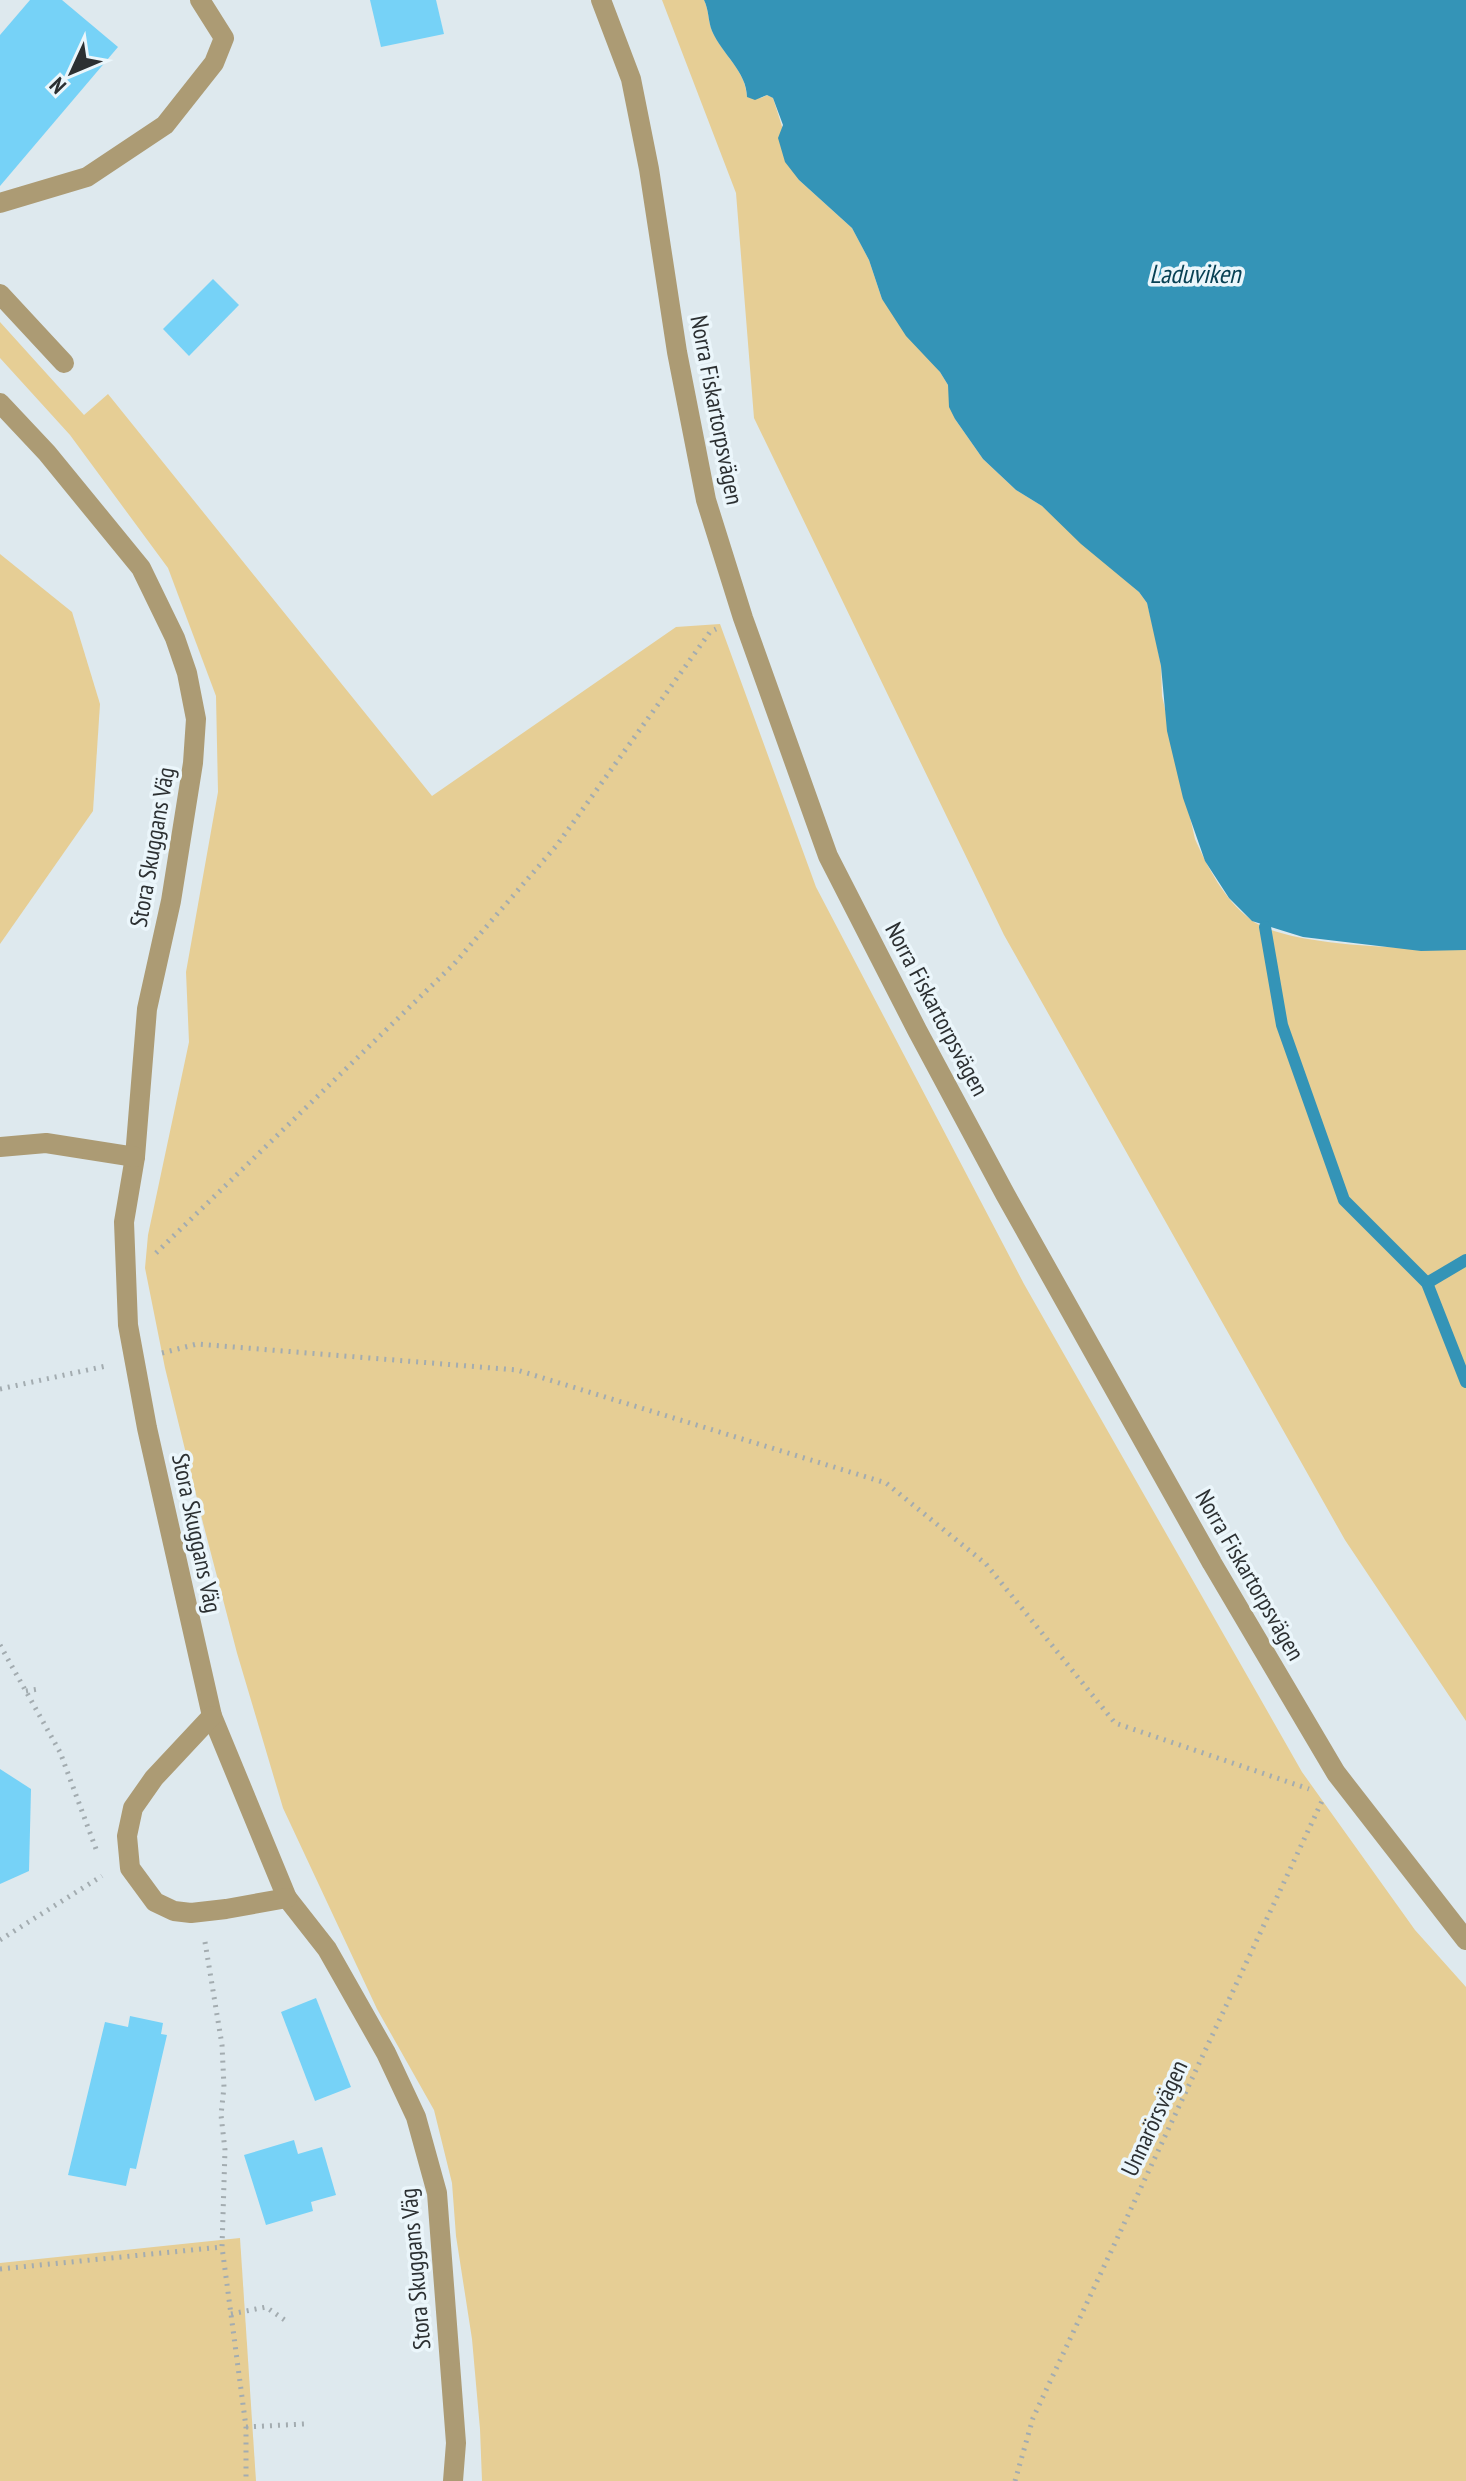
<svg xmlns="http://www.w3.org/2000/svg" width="1466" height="2481" viewBox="0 0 1466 2481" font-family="'PT Sans Narrow',sans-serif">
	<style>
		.green { fill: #e6ce95 }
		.water { fill: #3494b7 }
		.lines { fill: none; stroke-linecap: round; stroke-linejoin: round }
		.stream { stroke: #3494b7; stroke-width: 12 }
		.building { fill: #76d2f7 }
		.path { stroke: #a3acb0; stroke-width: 5; stroke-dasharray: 2 6; stroke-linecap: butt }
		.minor { stroke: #ac9b74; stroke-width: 20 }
		.labels { text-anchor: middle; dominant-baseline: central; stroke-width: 7; stroke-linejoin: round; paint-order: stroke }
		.street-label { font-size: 24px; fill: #2c3032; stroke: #ebf6fb }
		.water-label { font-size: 26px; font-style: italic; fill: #084154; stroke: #ebf6fb }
	</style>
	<rect width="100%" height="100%" fill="#dee9ee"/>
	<g class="green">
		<path d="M662,0H704C709,10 708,21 712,31C723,55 746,71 747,97L761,98L767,95L773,98L799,180L852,228L869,260L882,299L940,372L948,385L955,419L983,459L1016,490L1042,506L1139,592L1147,603L1155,635L1161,666L1162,696L1195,839C1208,868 1224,899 1250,919C1286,948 1418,948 1466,950V1721L1345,1540L1004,935L754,418L736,193Z"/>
		<polygon points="0,322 84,415 108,394 432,796 676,627 720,624 816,887 1024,1284 1302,1772 1415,1930 1466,1987 1466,2481 482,2481 480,2429 472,2339 456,2236 452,2183 434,2110 377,2009 283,1808 237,1653 203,1523 165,1368 145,1268 148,1235 189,1042 186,972 218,792 216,696 168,568 70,435 0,358"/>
		<polygon points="0,554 72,612 100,704 93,811 0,944"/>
		<polygon points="240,2238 256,2481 0,2481 0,2263"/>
	</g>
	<path class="water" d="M704,0H1466V950L1421,951L1303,937L1252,921L1229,898L1205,861L1183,798L1167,731L1161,666L1147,603L1139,592L1081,544L1042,506L1016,490L983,459L955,419L949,407L948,385L940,372L906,336L882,299L869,260L852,228L799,180L785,162L778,138L783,125L773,98L767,95L755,100L747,97C747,72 722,54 712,31C708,21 709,10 704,0Z"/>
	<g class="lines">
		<g class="stream">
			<polyline points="1265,927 1282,1025 1344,1200 1427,1283 1466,1382"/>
			<polyline points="1427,1283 1466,1260"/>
		</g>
	</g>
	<g class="building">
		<polygon points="30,0 62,0 118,47 0,186 0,35"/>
		<polygon points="370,0 436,0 444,34 381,47"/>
		<polygon points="213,279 239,305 189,356 163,329"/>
		<polygon points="0,1769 31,1789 29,1871 0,1884"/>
		<polygon points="316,1998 351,2087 315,2101 281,2012"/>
		<polygon points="130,2016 163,2023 161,2034 167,2035 136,2169 130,2168 126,2186 68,2175 105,2022 128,2027"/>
		<polygon points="294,2140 298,2154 322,2147 336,2195 311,2202 313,2211 266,2225 244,2155"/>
	</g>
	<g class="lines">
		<g class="path">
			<polyline points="156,1253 454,964 557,845 710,632 716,629"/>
			<polyline points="162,1353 197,1344 517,1370 886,1483 986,1564 1115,1723 1309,1789"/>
			<polyline points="0,1389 106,1366"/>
			<polyline points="0,1645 60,1752 96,1849"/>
			<polyline points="26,1691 38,1689"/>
			<polyline points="0,1940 102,1876"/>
			<polyline points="205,1942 222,2045 224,2087 221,2115 225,2150 222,2247 246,2427 246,2481"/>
			<polyline points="0,2269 222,2247"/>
			<polyline points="231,2314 266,2307 289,2323"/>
			<polyline points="246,2427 304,2424"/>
			<polyline points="1015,2481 1033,2418 1322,1801"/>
		</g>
		<g class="minor">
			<polyline points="601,0 631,79 649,169 677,352 706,500 743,618 828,856 917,1030 1005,1194 1212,1563 1336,1773 1466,1940"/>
			<polyline points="0,203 87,177 165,125 214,63 224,38 200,0"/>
			<polyline points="0,294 64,363"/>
			<polyline points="0,403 47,453 141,568 175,638 187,673 196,719 193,763 171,901 147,1009 135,1157 124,1222 128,1325 147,1428 212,1716 287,1898 327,1949 386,2053 416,2117 437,2193 456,2443 453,2481"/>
			<polyline points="0,1147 46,1143 135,1157"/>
			<polyline points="212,1716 154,1778 133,1808 127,1836 130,1868 155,1902 174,1911 191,1913 226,1909 287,1898"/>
		</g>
	</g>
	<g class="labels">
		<g class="street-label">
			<text transform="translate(717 410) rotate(79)">Norra Fiskartorpsvägen</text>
			<text transform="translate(152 847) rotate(-80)">Stora Skuggans Väg</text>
			<text transform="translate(937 1009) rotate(62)">Norra Fiskartorpsvägen</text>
			<text transform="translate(197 1533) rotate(78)">Stora Skuggans Väg</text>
			<text transform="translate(1250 1575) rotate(60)">Norra Fiskartorpsvägen</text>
			<text transform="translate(1154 2118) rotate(-65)">Unnarörsvägen</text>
			<text transform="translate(415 2269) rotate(-95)">Stora Skuggans Väg</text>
		</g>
		<g class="water-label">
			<text x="1195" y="273">Laduviken</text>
		</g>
	</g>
	<g transform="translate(72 72) rotate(226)" stroke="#ebf6fb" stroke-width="6" paint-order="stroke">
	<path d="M0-6L14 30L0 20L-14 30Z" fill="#2c3032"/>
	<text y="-12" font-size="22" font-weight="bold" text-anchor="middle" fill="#2c3032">N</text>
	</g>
</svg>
